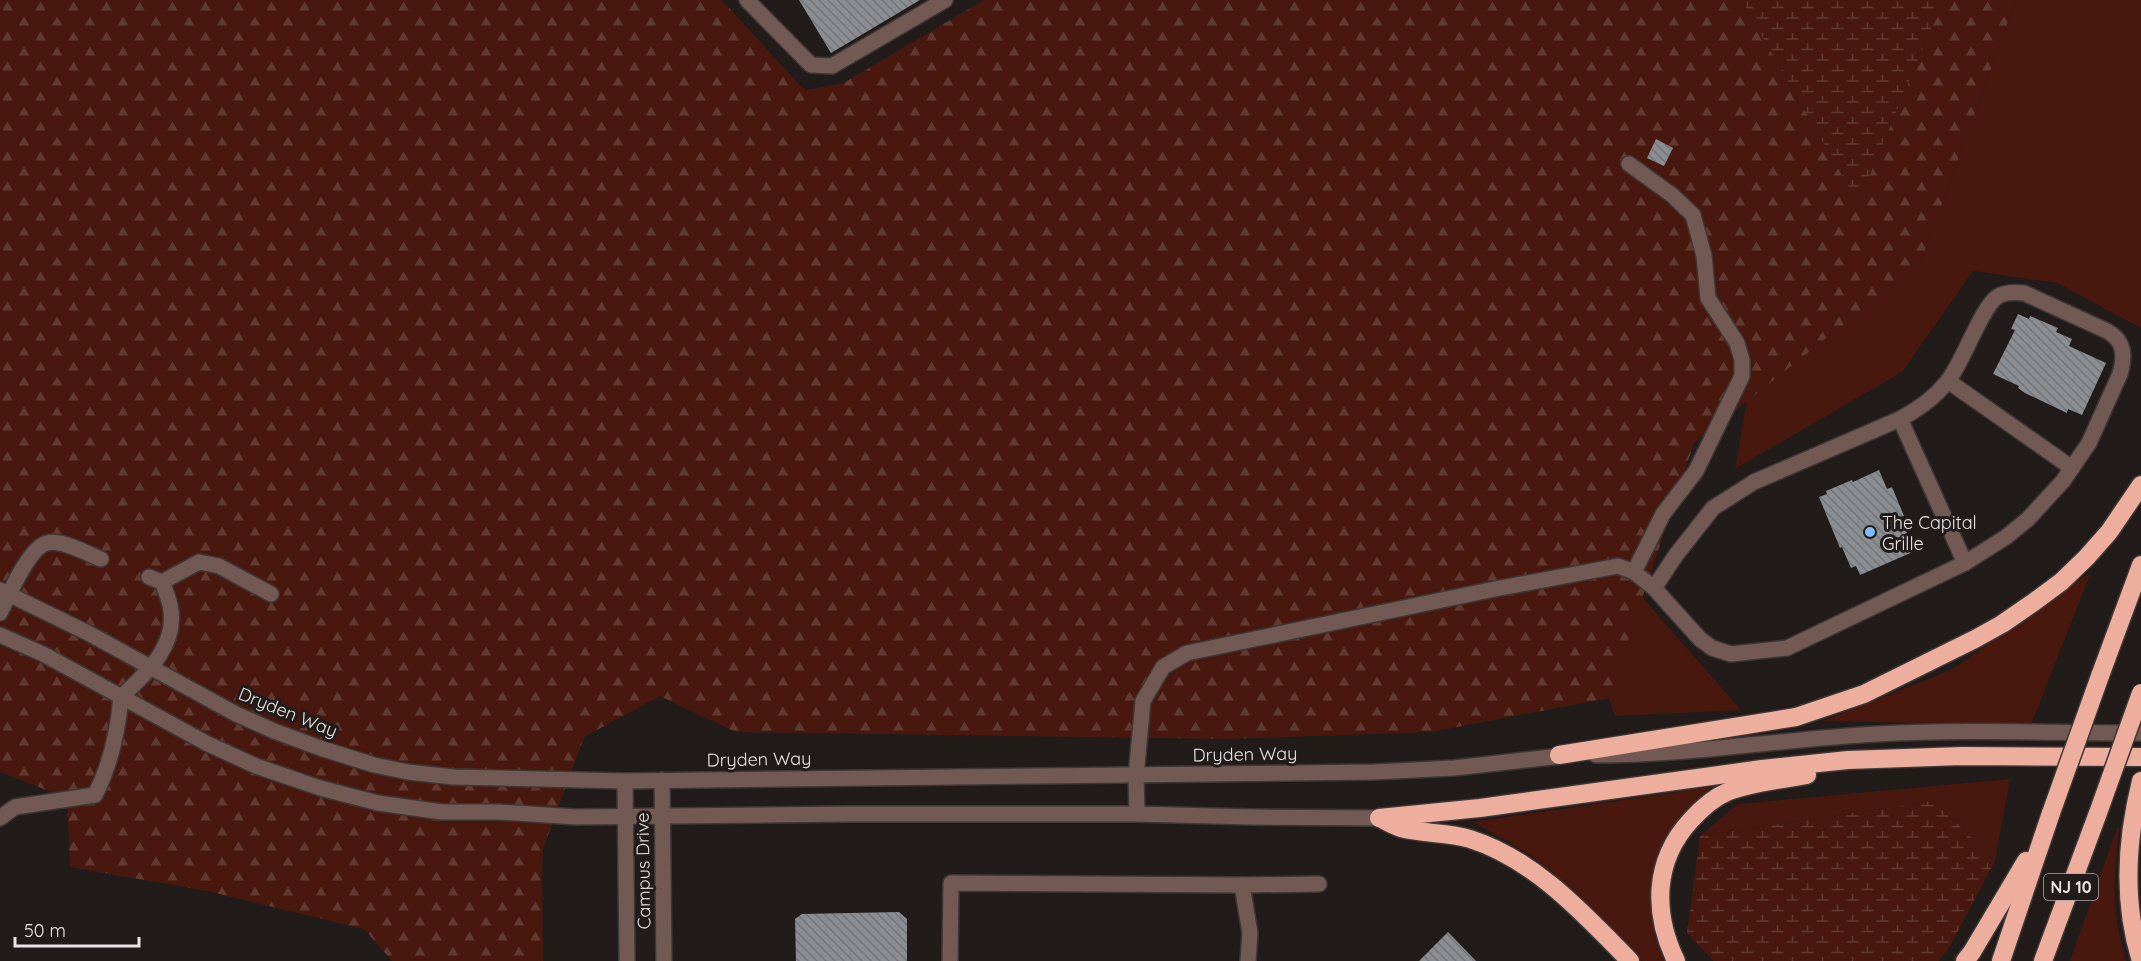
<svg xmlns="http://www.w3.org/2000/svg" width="2141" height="961" viewBox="0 0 2141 961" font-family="Quicksand,sans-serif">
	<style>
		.green { fill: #48180e }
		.forest { fill: url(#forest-firs) }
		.wetland { fill: url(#wetland-marsh) }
		.building { fill: url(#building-back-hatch) }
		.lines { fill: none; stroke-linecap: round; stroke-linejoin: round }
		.minor-casing { stroke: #3d3736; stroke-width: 18 }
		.highway-casing { stroke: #3d3736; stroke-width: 21 }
		.minor { stroke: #735953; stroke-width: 15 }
		.highway { stroke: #edae9e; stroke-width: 18 }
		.highway-bridge-casing { stroke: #3d3736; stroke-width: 21; stroke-linecap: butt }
		.highway-bridge { stroke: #edae9e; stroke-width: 18 }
		.poi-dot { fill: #83bcfb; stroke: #211b1a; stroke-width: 2 }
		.labels { text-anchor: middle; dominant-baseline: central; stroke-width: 6; stroke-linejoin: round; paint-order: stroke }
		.shield { fill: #211b1a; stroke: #ada8a8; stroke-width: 1.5 }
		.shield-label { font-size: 16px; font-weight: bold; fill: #e9e5e5 }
		.poi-label { font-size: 18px; fill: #e9e5e5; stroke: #211b1a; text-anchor: start }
		.street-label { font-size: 18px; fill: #e9e5e5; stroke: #211b1a }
	</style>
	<defs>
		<pattern id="forest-firs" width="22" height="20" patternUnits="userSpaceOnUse" patternTransform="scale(1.5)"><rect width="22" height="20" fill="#48180e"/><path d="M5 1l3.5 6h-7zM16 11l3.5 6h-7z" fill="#623931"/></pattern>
		<pattern id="wetland-marsh" width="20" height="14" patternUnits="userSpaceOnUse" patternTransform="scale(1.5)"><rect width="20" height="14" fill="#48180e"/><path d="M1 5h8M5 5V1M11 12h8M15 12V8" fill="none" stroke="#623931"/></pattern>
		<pattern id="building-back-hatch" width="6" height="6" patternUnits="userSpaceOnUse" patternTransform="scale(1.5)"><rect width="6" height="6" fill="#8a8e93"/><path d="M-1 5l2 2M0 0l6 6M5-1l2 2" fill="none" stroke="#727478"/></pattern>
	</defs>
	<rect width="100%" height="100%" fill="#211b1a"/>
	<g class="green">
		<polygon points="2016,0 2141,0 2141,328 2057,283 1973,271 1902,372 1735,469 1747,400 1920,264"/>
		<polygon points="2091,572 2031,725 1823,721 1953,669"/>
		<polygon points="1642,597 1741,710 1615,716 1609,698"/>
		<polygon points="2010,779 1995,861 1934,801 1700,836 1738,804"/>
		<path d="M1711,787C1699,799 1684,810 1675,824C1648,861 1642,920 1665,961H1642L1551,872L1529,854L1473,822Z"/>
		<path d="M2117,828H2119C2113,873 2112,917 2126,961H2070Z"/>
	</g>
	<polygon class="forest" points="0,0 722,0 804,90 842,84 984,0 1743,0 1748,12 1858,203 1943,0 2016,0 1920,264 1694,443 1609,698 1431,732 1227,739 736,732 660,696 584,737 543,849 542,869 543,961 392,961 364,929 207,891 70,867 67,798 0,772"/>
	<g class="wetland">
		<polygon points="1743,0 1943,0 1858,203 1748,12"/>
		<polygon points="1934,801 1995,861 1949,948 1938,961 1714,961 1687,933 1700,836"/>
	</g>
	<g class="building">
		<polygon points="799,0 920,0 831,53"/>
		<polygon points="1656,139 1673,148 1664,166 1647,158"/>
		<polygon points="2018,314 2029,319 2030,316 2058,328 2056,332 2072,339 2069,346 2106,363 2082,415 2068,409 2067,413 2025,393 2018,388 2019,386 1993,374 2015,330 2011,329"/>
		<polygon points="1879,470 1887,489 1892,487 1904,516 1900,517 1915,551 1860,575 1856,566 1851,568 1842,547 1840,548 1819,497 1827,494 1826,491 1852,480 1853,482"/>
		<polygon points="899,912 907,919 907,961 796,961 795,919 802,914"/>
		<polygon points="1448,932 1476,961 1419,961"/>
	</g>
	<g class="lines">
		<defs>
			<g id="minor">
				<polyline points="747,0 811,65 832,66 945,0"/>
				<polyline points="1629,164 1672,195 1693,215 1704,256 1708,298 1737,343 1742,360 1742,376 1696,471 1663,514 1634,572"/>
				<polyline points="1948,381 2072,468"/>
				<polyline points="1900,419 1965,563"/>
				<polyline points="162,582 199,562 219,566 271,594"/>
				<polyline points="0,590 88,633 236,714 274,731 320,748 374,765 408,772 453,777 625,781 1374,772 1454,768 1569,755"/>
				<path d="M0,613C8,597 29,547 47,543C61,539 88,554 101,559"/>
				<polyline points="0,635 43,654 208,744 256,766 320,788 378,803 442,812 500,812 576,817 846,814 1137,814 1252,817 1379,818"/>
				<path d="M1596,755C1690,755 1783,739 1877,734C1965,729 2053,733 2141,733"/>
				<polyline points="662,780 664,961"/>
				<polyline points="625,781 627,961"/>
				<path d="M1137,814L1136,776L1143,701L1163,667L1187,653L1495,589L1618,566L1634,572L1654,588L1700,639L1712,648L1731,654L1787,648L1965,563L2006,537L2028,519L2063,481L2089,443L2120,374C2125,356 2125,341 2107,331L2024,293C2015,292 2004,292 1997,297C1981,308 1963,363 1947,382C1935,397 1917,410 1900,419L1754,482L1713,508L1676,555L1654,588"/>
				<path d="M0,818L15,807L95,795C110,766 118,730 121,697C147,673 179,644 170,605C168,597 165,589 162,582L149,577"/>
				<polyline points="1242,885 1250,933 1248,961"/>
				<polyline points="950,961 951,883 1242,885 1319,884"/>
			</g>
			<g id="highway">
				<polyline points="2100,676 2141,565"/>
				<polyline points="1559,755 1796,717 1864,694 1975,639 2002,624 2034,602 2061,582 2086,558 2109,532 2141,485"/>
				<polyline points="1379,818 1480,808 1762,769 1848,760 1962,756 2141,757"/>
				<path d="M1380,818C1387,822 1394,826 1401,828C1423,834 1448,832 1470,839C1534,859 1584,914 1630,961"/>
				<path d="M1676,961C1653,913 1653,861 1691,820C1701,809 1713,798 1727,792C1752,782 1781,780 1807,775"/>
				<polyline points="1965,961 1972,952 2026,861"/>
				<polyline points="2001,961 2051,813"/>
				<polyline points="2043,961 2098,813"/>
				<path d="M2141,961C2122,901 2126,841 2141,781"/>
			</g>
		</defs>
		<use href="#minor" class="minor-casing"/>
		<use href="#highway" class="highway-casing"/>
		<use href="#minor" class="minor"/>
		<use href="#highway" class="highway"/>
		<defs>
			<g id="highway-bridge">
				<polyline points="2051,813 2100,676"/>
				<polyline points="2098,813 2141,693"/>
			</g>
		</defs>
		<use href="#highway-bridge" class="highway-bridge-casing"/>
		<use href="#highway-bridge" class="highway-bridge"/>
	</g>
	<circle class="poi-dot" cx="1870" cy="532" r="6"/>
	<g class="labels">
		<rect class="shield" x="2044" y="874" width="54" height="26" rx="4.5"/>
		<g class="shield-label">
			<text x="2071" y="887">NJ 10</text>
		</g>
		<g class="poi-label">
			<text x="1882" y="522">The Capital<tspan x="1882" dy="21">Grille</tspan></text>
		</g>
		<g class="street-label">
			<text transform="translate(288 712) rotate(22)">Dryden Way</text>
			<text transform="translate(1245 754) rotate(-1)">Dryden Way</text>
			<text transform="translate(759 759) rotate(-1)">Dryden Way</text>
			<text transform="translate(643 871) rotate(-91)">Campus Drive</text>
		</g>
	</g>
	<path d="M15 937v9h124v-9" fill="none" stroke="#e9e5e5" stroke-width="3"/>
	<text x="24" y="937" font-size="18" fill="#e9e5e5" stroke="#211b1a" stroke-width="4.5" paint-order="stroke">50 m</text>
</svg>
